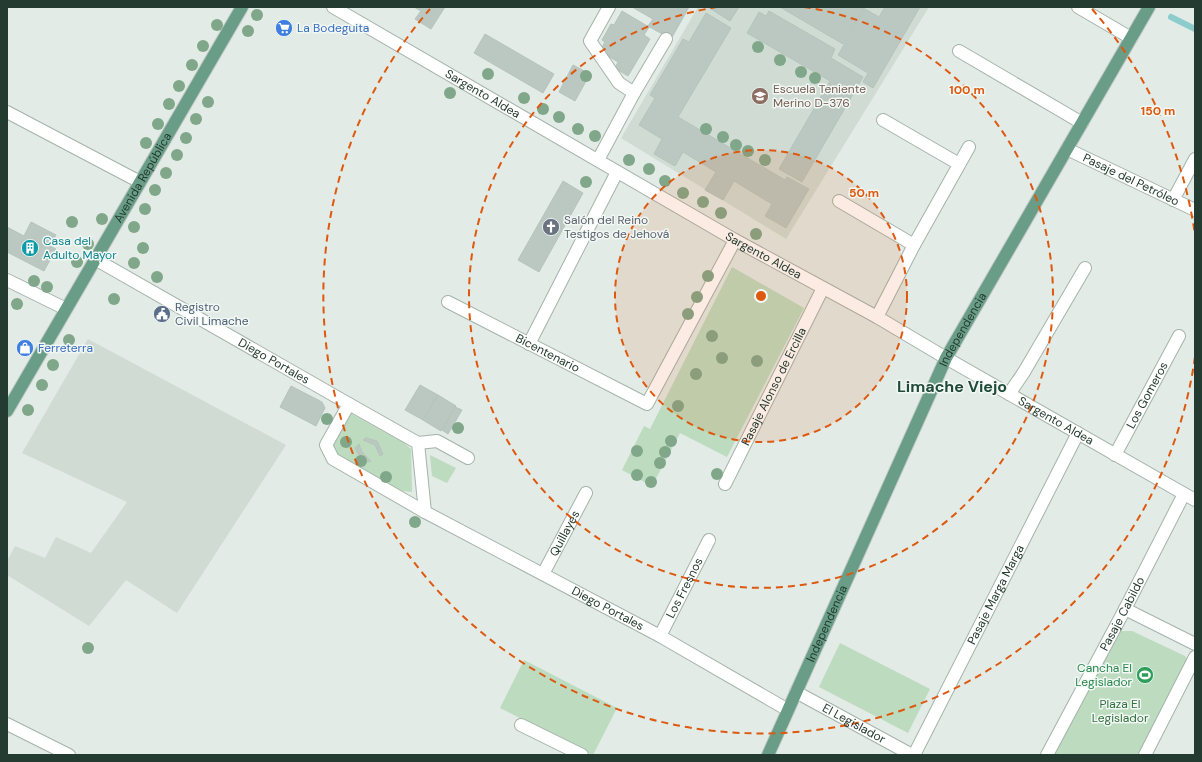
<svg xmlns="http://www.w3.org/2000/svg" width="1202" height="762" viewBox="0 0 1202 762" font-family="'DM Sans',sans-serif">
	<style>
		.built { fill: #d0dbd4 }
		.green { fill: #bcdbbf }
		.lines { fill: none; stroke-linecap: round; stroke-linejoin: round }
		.stream { stroke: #8dcccc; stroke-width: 6 }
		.building { fill: #bac8c1; stroke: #b5c4bb }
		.minor-casing { stroke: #a5b3ab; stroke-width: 14 }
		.major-casing { stroke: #c1c8c5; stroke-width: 14 }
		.minor { stroke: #fff; stroke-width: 12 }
		.major { stroke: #699d87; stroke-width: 12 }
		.tree { fill: #80a789 }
		.ring { fill: none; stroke: #de580e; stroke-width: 2; stroke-dasharray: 7 5 }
		.labels { text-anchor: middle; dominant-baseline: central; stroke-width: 3; stroke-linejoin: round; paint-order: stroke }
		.shop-label { font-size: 12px; fill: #366cbe; stroke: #f2f8f4; text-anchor: start }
		.education-label { font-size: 12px; fill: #785e54; stroke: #f2f8f4; text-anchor: start }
		.street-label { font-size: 12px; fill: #233b30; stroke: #f2f8f4 }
		.worship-label { font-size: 12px; fill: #5b616d; stroke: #f2f8f4; text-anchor: start }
		.culture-label { font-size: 12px; fill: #0d838f; stroke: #f2f8f4; text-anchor: start }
		.service-label { font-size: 12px; fill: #4e5e75; stroke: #f2f8f4; text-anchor: start }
		.leisure-label { font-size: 12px; fill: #27864d; stroke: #f2f8f4; text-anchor: end }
		.park-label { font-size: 12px; fill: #306f3e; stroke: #f2f8f4 }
		.district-label { font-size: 16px; font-weight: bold; fill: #204b3a; stroke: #f2f8f4 }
		.centre { fill: #de580e; stroke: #f2f8f4; stroke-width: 2 }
		.ring-label { font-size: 12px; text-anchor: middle; font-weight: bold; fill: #de580e; stroke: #f2f8f4; stroke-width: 3; stroke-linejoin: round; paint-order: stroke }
	</style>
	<rect width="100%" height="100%" fill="#e2ebe5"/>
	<g class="built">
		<polygon points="698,7 929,7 786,239 621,138"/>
		<polygon points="88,339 286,445 177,613 126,580 89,626 7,575 7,561 15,546 45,558 56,537 91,553 127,502 22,453"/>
	</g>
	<g class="green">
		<polygon points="732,267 804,308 727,457 680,433 652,486 622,470 644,426 650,429"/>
		<polygon points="352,414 403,442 411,449 412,492 403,491 397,489 335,455 331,445 346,417"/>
		<polygon points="430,455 456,468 447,483 432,476"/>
		<polygon points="1118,631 1132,631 1185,656 1188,661 1140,755 1054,755"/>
		<polygon points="840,643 930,689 908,733 819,687"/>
		<polygon points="524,660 617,708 593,755 500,708"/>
	</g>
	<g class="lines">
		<polyline class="stream" points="1171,17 1195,29"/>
	</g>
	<g class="building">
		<polygon points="414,7 445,7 431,29 415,19 421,11"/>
		<polygon points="632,7 689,7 671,39 648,26 653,19"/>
		<polygon points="708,7 739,7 730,21"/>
		<polygon points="780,7 865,7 843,44"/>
		<polygon points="885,7 920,7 873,88 863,82 868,73 838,55 865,9 879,17"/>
		<polygon points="622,11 649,27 644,35 650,39 628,76 615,68 618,62 600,51 605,42 602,40 611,24 614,25"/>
		<polygon points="769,11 835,49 831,58 863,77 802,182 779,169 830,81 747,33 759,12 766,16"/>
		<polygon points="706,13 731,28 678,117 785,180 787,177 809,189 786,228 765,216 772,204 734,181 723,200 705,190 716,172 683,152 675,166 654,154 662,139 639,125 655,98 650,95 683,39 689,42"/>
		<polygon points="485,34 554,74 543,93 474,53"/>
		<polygon points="573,65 590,74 575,101 559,92"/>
		<polygon points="563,181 583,193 539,272 518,260"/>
		<polygon points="31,222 56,235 50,246 56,249 44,271 7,252 7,227 24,236"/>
		<polygon points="420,385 438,395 423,420 405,410"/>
		<polygon points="291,386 322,402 325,408 316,426 280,407"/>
		<polygon points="438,395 456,406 441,431 423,420"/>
		<polygon points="455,407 462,410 448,434 442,430"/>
		<polygon points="366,438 377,441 383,454 380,456 375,445 363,440"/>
		<polygon points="359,444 362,452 371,461 368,462 359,455 355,448"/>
	</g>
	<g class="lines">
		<defs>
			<g id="minor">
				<path id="s1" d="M333,7L735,240L877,317L946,358L1195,500"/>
				<polyline points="1078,7 1131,38"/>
				<polyline points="959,51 1082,123"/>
				<polyline points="634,93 666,39"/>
				<polyline points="7,112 140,182"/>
				<polyline points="883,120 959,164"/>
				<path id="s2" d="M1067,149L1195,210"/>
				<polyline points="598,160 634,93 619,83 590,41 609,7"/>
				<polyline points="1173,200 1195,159"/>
				<polyline points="839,201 914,245"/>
				<path id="s3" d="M95,259L349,404L326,445L333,459L425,512L660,636L788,710"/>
				<polyline points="7,280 66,309"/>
				<path id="s4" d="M448,302L647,404L735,240"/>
				<polyline points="877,317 914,245 969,147"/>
				<polyline points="529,344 617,172"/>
				<polyline points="1009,394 1024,372 1085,268"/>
				<polyline points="349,404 418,443 425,512"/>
				<polyline points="418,443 437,441 468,458"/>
				<path id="s5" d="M1115,455L1179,336"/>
				<path id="s6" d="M725,484L823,288"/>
				<path id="s7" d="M543,574L586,493"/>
				<polyline points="1125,609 1195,644"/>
				<path id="s8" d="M660,636L709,540"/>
				<path id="s9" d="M796,692L912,755"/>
				<polyline points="7,724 69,755"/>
				<polyline points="521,725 582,755"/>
				<path id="s10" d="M914,755L1078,433"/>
				<path id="s11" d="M1047,755L1125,609L1184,494"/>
				<polyline points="1145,755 1195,657"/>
			</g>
			<g id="major">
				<path id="s12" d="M7,411L242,7"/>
				<path id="s13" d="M768,755L946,358L1149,7"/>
			</g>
		</defs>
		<use href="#minor" class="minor-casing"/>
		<use href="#major" class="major-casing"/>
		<use href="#minor" class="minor"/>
		<use href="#major" class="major"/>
	</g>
	<g class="tree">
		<circle cx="257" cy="15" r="6"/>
		<circle cx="217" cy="25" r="6"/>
		<circle cx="248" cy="31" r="6"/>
		<circle cx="203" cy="46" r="6"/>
		<circle cx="758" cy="47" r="6"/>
		<circle cx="780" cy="60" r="6"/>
		<circle cx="192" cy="65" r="6"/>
		<circle cx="801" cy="72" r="6"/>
		<circle cx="488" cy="74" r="6"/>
		<circle cx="586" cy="76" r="6"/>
		<circle cx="815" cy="78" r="6"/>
		<circle cx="179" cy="86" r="6"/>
		<circle cx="450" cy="93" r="6"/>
		<circle cx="524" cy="98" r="6"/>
		<circle cx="208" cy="102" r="6"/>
		<circle cx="169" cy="104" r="6"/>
		<circle cx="543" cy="109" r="6"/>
		<circle cx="559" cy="117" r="6"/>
		<circle cx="196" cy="119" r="6"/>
		<circle cx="158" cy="124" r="6"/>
		<circle cx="578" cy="129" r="6"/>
		<circle cx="706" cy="129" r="6"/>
		<circle cx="595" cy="136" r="6"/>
		<circle cx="723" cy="137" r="6"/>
		<circle cx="186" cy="138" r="6"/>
		<circle cx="146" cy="143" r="6"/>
		<circle cx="736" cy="145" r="6"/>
		<circle cx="748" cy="151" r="6"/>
		<circle cx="177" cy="155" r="6"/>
		<circle cx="629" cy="160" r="6"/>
		<circle cx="765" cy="160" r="6"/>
		<circle cx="649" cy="169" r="6"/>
		<circle cx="166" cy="173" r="6"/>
		<circle cx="665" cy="181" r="6"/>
		<circle cx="586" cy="182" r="6"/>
		<circle cx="155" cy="190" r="6"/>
		<circle cx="683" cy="193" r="6"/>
		<circle cx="703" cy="202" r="6"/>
		<circle cx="145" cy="209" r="6"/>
		<circle cx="721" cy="213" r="6"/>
		<circle cx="102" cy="219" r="6"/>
		<circle cx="72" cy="222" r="6"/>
		<circle cx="134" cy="227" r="6"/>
		<circle cx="756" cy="234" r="6"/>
		<circle cx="88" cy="244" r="6"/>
		<circle cx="143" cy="248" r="6"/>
		<circle cx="77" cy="262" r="6"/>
		<circle cx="134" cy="263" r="6"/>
		<circle cx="708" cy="276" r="6"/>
		<circle cx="157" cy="277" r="6"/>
		<circle cx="34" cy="281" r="6"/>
		<circle cx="47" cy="287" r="6"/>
		<circle cx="697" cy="297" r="6"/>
		<circle cx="114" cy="299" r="6"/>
		<circle cx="17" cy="304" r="6"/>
		<circle cx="688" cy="314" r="6"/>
		<circle cx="712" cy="336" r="6"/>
		<circle cx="69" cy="340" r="6"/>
		<circle cx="722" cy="358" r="6"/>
		<circle cx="757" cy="361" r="6"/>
		<circle cx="53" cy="365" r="6"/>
		<circle cx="696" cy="374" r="6"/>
		<circle cx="42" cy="385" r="6"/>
		<circle cx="678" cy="406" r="6"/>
		<circle cx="28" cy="410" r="6"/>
		<circle cx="327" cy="419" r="6"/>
		<circle cx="458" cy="428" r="6"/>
		<circle cx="671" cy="441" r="6"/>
		<circle cx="346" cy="442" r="6"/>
		<circle cx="637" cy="451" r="6"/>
		<circle cx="665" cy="452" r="6"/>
		<circle cx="361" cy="461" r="6"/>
		<circle cx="660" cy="463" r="6"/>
		<circle cx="717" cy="474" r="6"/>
		<circle cx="637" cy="475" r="6"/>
		<circle cx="386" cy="477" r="6"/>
		<circle cx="651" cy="482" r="6"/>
		<circle cx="415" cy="522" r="6"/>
		<circle cx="88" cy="648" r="6"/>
	</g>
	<circle cx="761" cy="296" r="146" fill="#de580e" fill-opacity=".12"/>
	<g class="ring">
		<circle cx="761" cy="296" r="146"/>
		<path d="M804 7A292 292 0 1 1 718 7"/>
		<path d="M1195 357A438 438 0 1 1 430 9M1092 9A438 438 0 0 1 1195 235"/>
	</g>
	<defs>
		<symbol id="supermarket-disc" viewBox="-11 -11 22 22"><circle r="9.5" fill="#3f7fe0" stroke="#f2f8f4"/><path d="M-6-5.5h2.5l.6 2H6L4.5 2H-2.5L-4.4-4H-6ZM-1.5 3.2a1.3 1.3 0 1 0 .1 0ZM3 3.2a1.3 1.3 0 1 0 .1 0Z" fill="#fff"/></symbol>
		<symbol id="school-disc" viewBox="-11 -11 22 22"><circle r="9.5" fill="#8d6e63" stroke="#f2f8f4"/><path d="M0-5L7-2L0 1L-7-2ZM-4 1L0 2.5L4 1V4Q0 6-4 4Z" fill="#fff"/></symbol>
		<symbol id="church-disc" viewBox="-11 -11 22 22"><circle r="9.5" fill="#6b7280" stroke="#f2f8f4"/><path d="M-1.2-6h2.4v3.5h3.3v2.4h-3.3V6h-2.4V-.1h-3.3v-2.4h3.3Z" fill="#fff"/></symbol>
		<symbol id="building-disc" viewBox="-11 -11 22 22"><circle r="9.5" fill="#0f9aa8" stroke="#f2f8f4"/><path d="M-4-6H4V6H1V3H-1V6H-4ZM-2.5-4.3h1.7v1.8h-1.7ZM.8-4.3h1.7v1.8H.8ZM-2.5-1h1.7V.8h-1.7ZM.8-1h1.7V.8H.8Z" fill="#fff"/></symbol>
		<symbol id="civic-disc" viewBox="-11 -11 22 22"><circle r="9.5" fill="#5c6f8a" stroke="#f2f8f4"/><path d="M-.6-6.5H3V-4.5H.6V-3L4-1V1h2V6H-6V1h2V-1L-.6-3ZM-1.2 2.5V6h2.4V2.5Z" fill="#fff"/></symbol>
		<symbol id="shop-disc" viewBox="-11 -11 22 22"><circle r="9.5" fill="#3f7fe0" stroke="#f2f8f4"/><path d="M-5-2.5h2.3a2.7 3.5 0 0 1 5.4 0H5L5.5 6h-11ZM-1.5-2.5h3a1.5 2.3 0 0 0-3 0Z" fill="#fff"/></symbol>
		<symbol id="stadium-disc" viewBox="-11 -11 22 22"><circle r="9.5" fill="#2e9e5b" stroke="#f2f8f4"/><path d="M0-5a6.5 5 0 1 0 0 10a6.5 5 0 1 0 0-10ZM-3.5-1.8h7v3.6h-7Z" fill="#fff"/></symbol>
	</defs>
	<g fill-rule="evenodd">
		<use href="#supermarket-disc" x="274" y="18" width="20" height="20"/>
		<use href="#school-disc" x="750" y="86" width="20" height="20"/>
		<use href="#church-disc" x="541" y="217" width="20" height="20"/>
		<use href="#building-disc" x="20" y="238" width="20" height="20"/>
		<use href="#civic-disc" x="152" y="304" width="20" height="20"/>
		<use href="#shop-disc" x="15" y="338" width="20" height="20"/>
		<use href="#stadium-disc" x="1135" y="665" width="20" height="20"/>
	</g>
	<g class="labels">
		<g class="shop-label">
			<text x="297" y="28">La Bodeguita</text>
			<text x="38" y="348">Ferreterra</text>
		</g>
		<g class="education-label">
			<text x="773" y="89">Escuela Teniente<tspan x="773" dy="14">Merino D-376</tspan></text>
		</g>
		<g class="street-label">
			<text stroke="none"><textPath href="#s1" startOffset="173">Sargento Aldea</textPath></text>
			<text stroke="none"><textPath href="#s12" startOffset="270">Avenida República</textPath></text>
			<text stroke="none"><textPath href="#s2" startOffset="71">Pasaje del Petróleo</textPath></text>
			<text stroke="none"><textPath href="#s1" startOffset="497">Sargento Aldea</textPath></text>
			<text stroke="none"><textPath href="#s13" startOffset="468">Independencia</textPath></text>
			<text stroke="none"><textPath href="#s4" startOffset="112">Bicentenario</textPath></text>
			<text stroke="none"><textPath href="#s3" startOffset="206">Diego Portales</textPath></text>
			<text stroke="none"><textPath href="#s6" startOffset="109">Pasaje Alonso de Ercilla</textPath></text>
			<text stroke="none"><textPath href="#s5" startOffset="68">Los Gomeros</textPath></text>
			<text stroke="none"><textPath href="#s1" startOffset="833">Sargento Aldea</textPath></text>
			<text stroke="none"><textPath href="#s7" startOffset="46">Quillayes</textPath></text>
			<text stroke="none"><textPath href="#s8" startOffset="54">Los Fresnos</textPath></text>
			<text stroke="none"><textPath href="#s10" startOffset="180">Pasaje Marga Marga</textPath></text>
			<text stroke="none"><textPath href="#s3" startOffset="668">Diego Portales</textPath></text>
			<text stroke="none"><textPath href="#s11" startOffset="160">Pasaje Cabildo</textPath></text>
			<text stroke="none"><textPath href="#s13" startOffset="144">Independencia</textPath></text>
			<text stroke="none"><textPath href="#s9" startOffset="66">El Legislador</textPath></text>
		</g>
		<g class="worship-label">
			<text x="564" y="220">Salón del Reino<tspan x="564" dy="14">Testigos de Jehová</tspan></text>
		</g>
		<g class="culture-label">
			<text x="43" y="241">Casa del<tspan x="43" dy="14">Adulto Mayor</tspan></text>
		</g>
		<g class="service-label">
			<text x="175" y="307">Registro<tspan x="175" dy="14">Civil Limache</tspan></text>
		</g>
		<g class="leisure-label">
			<text x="1132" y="668">Cancha El<tspan x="1132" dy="14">Legislador</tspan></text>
		</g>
		<g class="park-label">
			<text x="1120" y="704">Plaza El<tspan x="1120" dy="14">Legislador</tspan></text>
		</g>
		<g class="district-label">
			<text x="952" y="386">Limache Viejo</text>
		</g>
	</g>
	<circle cx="761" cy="296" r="6" class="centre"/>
	<g class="ring-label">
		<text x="967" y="94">100 m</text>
		<text x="1158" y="115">150 m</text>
		<text x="864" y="197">50 m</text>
	</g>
	<rect width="1202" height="762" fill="none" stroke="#233b30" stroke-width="16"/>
</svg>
